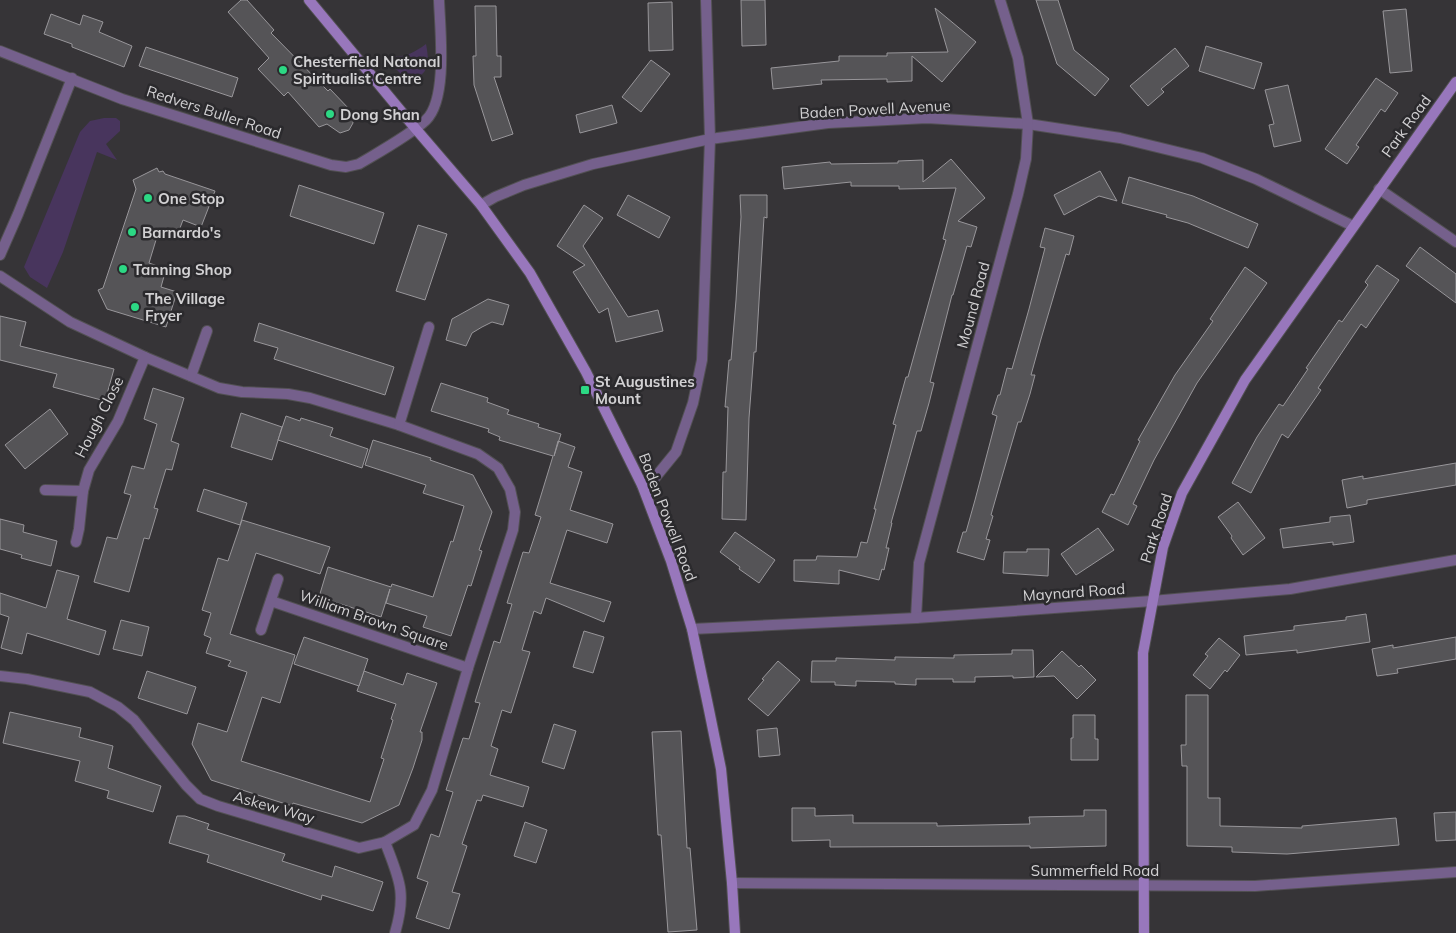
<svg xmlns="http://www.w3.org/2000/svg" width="1456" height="933" viewBox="0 0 1456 933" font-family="Mulish,sans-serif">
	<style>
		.green { fill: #48355d }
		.building { fill: #555457; stroke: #98969a }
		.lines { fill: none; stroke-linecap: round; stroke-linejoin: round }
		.street-casing { stroke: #525053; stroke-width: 12 }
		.secondary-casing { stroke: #525053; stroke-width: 12 }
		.street { stroke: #75608c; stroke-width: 10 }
		.secondary { stroke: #9877bc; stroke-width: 10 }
		.poi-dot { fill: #2cd884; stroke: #2b2a2d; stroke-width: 2 }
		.labels { text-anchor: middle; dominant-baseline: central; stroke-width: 5; stroke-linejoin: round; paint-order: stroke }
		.poi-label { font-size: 15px; font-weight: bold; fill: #d2d1d3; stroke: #2b2a2d; text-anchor: start }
		.street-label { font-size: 15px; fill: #d2d1d3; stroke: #2b2a2d }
	</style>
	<rect width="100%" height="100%" fill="#363437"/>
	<g class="green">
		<path d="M426,44C430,63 429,81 404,77L393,66L386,56C402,59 414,53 426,44Z"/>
		<polygon points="104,118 116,118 120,121 120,131 106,144 117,160 97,152 63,252 47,288 30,277 24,267 80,132 90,121"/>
	</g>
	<g class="building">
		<polygon points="241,0 247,0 274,30 271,33 328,91 330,89 351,111 353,123 349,130 340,133 327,124 319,127 288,92 284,96 258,69 269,58 228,12"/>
		<polygon points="741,0 765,0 766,45 742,46"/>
		<polygon points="1036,0 1058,0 1074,50 1109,79 1095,96 1057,64"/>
		<polygon points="672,2 673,50 649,51 648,3"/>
		<polygon points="475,6 496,6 497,56 501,56 501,77 494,77 513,134 492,141 474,85 473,56 476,56"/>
		<polygon points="935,8 976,42 942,82 912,56 912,81 887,82 887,79 821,80 822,84 773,89 771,68 839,61 839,56 887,56 887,53 948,52"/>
		<polygon points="1406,9 1412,71 1390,73 1383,11"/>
		<polygon points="51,14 80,25 83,15 103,22 99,32 132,46 124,67 72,47 72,44 44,34"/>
		<polygon points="1206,46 1262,63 1254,89 1199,71"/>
		<polygon points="146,47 238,78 232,97 139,66"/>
		<polygon points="1175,48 1189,66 1161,89 1164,92 1148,106 1130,86"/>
		<polygon points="651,60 670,74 641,112 622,97"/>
		<polygon points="1376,78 1398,93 1385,112 1381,109 1356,145 1359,147 1347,164 1325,149"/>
		<polygon points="1288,85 1301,141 1274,147 1269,125 1274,124 1265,90"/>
		<polygon points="612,105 617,123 580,133 576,115"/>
		<polygon points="951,159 985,198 958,221 977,227 971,247 967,246 953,295 952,295 930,382 934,383 929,403 921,431 917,431 891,523 892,523 886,548 889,548 884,570 882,569 879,580 839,570 839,584 794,581 794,560 816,560 817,556 857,557 861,542 867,543 876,509 874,509 896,425 893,424 906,377 908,377 946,240 943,239 956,188 899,189 899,186 851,186 851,182 784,189 782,167 830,162 831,164 898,163 898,161 923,160 923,182"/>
		<polygon points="157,168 159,172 163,171 165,174 215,191 201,227 183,220 177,236 159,230 149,263 166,269 161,287 177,292 166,327 107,309 98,290 103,288 136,189 133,180"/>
		<polygon points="1100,171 1117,201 1099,196 1064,215 1054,195"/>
		<polygon points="1129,177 1193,196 1258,224 1248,248 1188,223 1166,217 1167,215 1122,203"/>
		<polygon points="299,185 384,213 374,244 290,216"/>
		<polygon points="628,195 670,217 659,238 617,215"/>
		<polygon points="740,195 767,195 767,218 764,217 756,352 754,352 749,418 746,520 722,519 723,472 726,472 728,407 725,407 729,360 731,360 736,300 741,217"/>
		<polygon points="584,205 603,218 583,246 605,281 628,317 658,310 663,331 616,342 608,308 599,313 573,272 585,265 557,246"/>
		<polygon points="418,225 447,234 425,300 396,291"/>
		<polygon points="1045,228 1074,236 1069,255 1066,254 1041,339 1031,375 1035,375 1030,394 1021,422 1018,422 1001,480 991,515 993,516 986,539 990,540 984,560 957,552 963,532 966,532 975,500 997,416 992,414 998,395 1000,395 1007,368 1012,369 1029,309 1045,248 1040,247"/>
		<polygon points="1420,247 1456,274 1456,303 1406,266"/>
		<polygon points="1377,265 1399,280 1366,328 1361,324 1318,388 1321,390 1288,438 1282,434 1251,493 1232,483 1257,437 1279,404 1283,406 1308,369 1306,368 1339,320 1342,322 1368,285 1365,282"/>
		<polygon points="1245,267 1267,283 1197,383 1154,460 1133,504 1137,506 1128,525 1102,512 1111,494 1114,495 1140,441 1138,440 1175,375 1213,321 1210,319"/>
		<polygon points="488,299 509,305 503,325 492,322 482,327 472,333 466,346 446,340 452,319"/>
		<polygon points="0,316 26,322 20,346 114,369 105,401 53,387 57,374 0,360"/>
		<polygon points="259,323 394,367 385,395 274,359 278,348 254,341"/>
		<polygon points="441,383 488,398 487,402 509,410 507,414 539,424 538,427 561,434 554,456 558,441 575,447 568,467 582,472 570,510 613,524 607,543 567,530 550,583 611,602 604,622 546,598 541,614 534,611 522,650 530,652 511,713 502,710 491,746 498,749 490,775 529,787 523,807 483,795 481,801 477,800 462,844 467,846 452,892 460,894 449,929 416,918 428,882 417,878 431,834 439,837 453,792 446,790 463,738 469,739 480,703 475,702 494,641 500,643 512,604 507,603 523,552 529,553 541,517 535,515 553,456 499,440 500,437 488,432 489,429 431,411"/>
		<polygon points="153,388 184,398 171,441 179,444 172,470 166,469 154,508 158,509 149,539 144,538 129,592 94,582 107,537 117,539 131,495 124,493 132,466 144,469 157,424 144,419"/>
		<polygon points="50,409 68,434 25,469 5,445"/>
		<polygon points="241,413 282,427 272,460 231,447"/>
		<polygon points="286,416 300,421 301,418 333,428 330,436 368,449 362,468 278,440"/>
		<polygon points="373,440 431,458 430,460 473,475 492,512 479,550 482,551 471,586 468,585 451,636 423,627 427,616 386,603 390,589 381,617 319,597 328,567 391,587 392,584 433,597 451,541 453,542 464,506 423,493 426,485 365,465"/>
		<polygon points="1456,463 1456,485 1367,500 1367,504 1347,508 1342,480 1363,476 1363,479"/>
		<polygon points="204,489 247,503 240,525 197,511"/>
		<polygon points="1238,502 1265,538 1243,555 1231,538 1232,536 1218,517"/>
		<polygon points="1350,515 1354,542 1333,545 1333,542 1283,548 1280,529 1330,522 1330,517"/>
		<polygon points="0,519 24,525 23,532 57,541 51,566 21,558 22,555 0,549"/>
		<polygon points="242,520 330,547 320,574 256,553 230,634 295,655 280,703 262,697 241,761 370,802 384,759 381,758 393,720 391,719 396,704 357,691 364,671 403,685 407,673 437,683 420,732 422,732 422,740 413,768 399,805 362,823 293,803 292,806 211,780 192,744 198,723 227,732 247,672 228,666 231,661 206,653 211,638 204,635 211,613 202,610 218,558 228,561"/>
		<polygon points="1098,528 1114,550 1076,575 1061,554"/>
		<polygon points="735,532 775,560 759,583 739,569 740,567 720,552"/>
		<polygon points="1027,549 1049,549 1048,576 1003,573 1004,552 1027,552"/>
		<polygon points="57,570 79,576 67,619 106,631 99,655 27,633 22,654 1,648 9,617 0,614 0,593 46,608"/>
		<polygon points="1366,614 1370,642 1297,653 1297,650 1246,655 1244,636 1294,630 1294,626 1346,620 1346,617"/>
		<polygon points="121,620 149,627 142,656 113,649"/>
		<polygon points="584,631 604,637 593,673 573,667"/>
		<polygon points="304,637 368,659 359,686 294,664"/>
		<polygon points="1456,637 1456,659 1397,669 1398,673 1377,676 1372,649 1393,645 1393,648"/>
		<polygon points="1219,638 1240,655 1227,672 1225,670 1210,689 1193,675 1208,656 1205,654"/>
		<polygon points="1012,650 1033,650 1034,677 1013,678 1013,676 975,677 975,682 953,682 953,679 916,679 916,685 895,684 895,682 856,681 856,686 835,685 835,682 811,682 812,661 836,661 836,658 895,660 895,657 954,658 954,655 1012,654"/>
		<polygon points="1062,651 1079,667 1081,665 1096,680 1077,699 1054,676 1036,677"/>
		<polygon points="778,661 800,680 768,716 748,699 764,680 762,679"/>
		<polygon points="147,671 196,687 187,714 138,698"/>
		<polygon points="1186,695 1208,695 1208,798 1220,798 1220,826 1302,828 1302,826 1396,818 1399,845 1287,854 1232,852 1232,847 1187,846 1187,766 1182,766 1181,745 1186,745"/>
		<polygon points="10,712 81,728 79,737 113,746 108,768 161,786 153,812 107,798 109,791 75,781 80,761 3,743"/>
		<polygon points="1073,715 1095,715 1095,739 1098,739 1098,760 1071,760 1071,738 1073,738"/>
		<polygon points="554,724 576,731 564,769 542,762"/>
		<polygon points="777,728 780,755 759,757 757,730"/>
		<polygon points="681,731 687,848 690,848 697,930 668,932 661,835 658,835 652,732"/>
		<polygon points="792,808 815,808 815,816 853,815 853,823 937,823 937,826 1030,824 1029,817 1084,816 1084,810 1106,810 1106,846 1030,848 1030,846 830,847 830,840 792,841"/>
		<polygon points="1456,812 1456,840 1436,841 1434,813"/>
		<polygon points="177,816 185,816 209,824 207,829 285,854 282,861 332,877 335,866 383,882 373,911 322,895 321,900 207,862 209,855 169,843"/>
		<polygon points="525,822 547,830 536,863 514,856"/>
	</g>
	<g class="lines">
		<defs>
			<g id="street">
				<path d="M0,51L122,99L331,165L346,167L359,164C379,152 410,135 426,120C448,99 440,29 439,0"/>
				<polyline points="1379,189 1456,242"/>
				<polyline points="481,205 495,197 524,185 593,164 710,139 828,123 927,118 1028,124 1120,138 1202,158 1256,179 1353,226"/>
				<polyline points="0,255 18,214 72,78"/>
				<polyline points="0,276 70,322 145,357 219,388 242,392 288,394 310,398 399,425 478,454 498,468 510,489 515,512 513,530 468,668 432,790 414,825 385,842 359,848 218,806 200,799 186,785 134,720 118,707 90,692 27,679 0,676"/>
				<polyline points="191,376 207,331"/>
				<polyline points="399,425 429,327"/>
				<polyline points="642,485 654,479 676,452 693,403 702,360 710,139 706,0"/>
				<polyline points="45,490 83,491"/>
				<polyline points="76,542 79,529 83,491 89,470 118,421 145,357"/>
				<polyline points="271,601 468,668"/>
				<polyline points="916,618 919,563 1018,194 1026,159 1028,124 1018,58 1000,0"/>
				<polyline points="692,629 916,618 1152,601 1290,589 1456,560"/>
				<polyline points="261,630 278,579"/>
				<path d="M385,842C399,879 407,892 395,933"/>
				<polyline points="732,883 1255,886 1456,872"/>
			</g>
			<g id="secondary">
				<polyline points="309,0 415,128 481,205 530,273 586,372 642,485 671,561 692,629 709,710 721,769 732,883 735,933"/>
				<polyline points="1144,933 1143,653 1163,547 1182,493 1245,380 1456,82"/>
			</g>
		</defs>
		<use href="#street" class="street-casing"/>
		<use href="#secondary" class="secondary-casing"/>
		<use href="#street" class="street"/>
		<use href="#secondary" class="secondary"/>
	</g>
	<g class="poi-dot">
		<circle cx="283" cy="70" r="5"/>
		<circle cx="330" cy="114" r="5"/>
		<circle cx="148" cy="198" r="5"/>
		<circle cx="132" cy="232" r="5"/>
		<circle cx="123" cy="269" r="5"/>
		<circle cx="135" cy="307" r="5"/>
		<rect x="580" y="385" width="10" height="10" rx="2.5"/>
	</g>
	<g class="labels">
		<g class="poi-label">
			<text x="293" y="61">Chesterfield Natonal<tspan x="293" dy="17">Spiritualist Centre</tspan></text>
			<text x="340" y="114">Dong Shan</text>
			<text x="158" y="198">One Stop</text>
			<text x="142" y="232">Barnardo's</text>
			<text x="133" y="269">Tanning Shop</text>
			<text x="145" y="298">The Village<tspan x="145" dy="17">Fryer</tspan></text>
			<text x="595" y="381">St Augustines<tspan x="595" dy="17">Mount</tspan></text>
		</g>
		<g class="street-label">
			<text transform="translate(875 109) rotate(-3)">Baden Powell Avenue</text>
			<text transform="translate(214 112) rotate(18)">Redvers Buller Road</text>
			<text transform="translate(1406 126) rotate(-54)">Park Road</text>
			<text transform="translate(973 305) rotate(-75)">Mound Road</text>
			<text transform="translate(99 417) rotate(-63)">Hough Close</text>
			<text transform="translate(668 517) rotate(69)">Baden Powell Road</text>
			<text transform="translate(1156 528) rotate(-72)">Park Road</text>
			<text transform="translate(1074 592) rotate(-4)">Maynard Road</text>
			<text transform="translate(374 620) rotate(19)">William Brown Square</text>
			<text transform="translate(274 807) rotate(16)">Askew Way</text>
			<text x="1095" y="870">Summerfield Road</text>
		</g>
	</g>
</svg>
